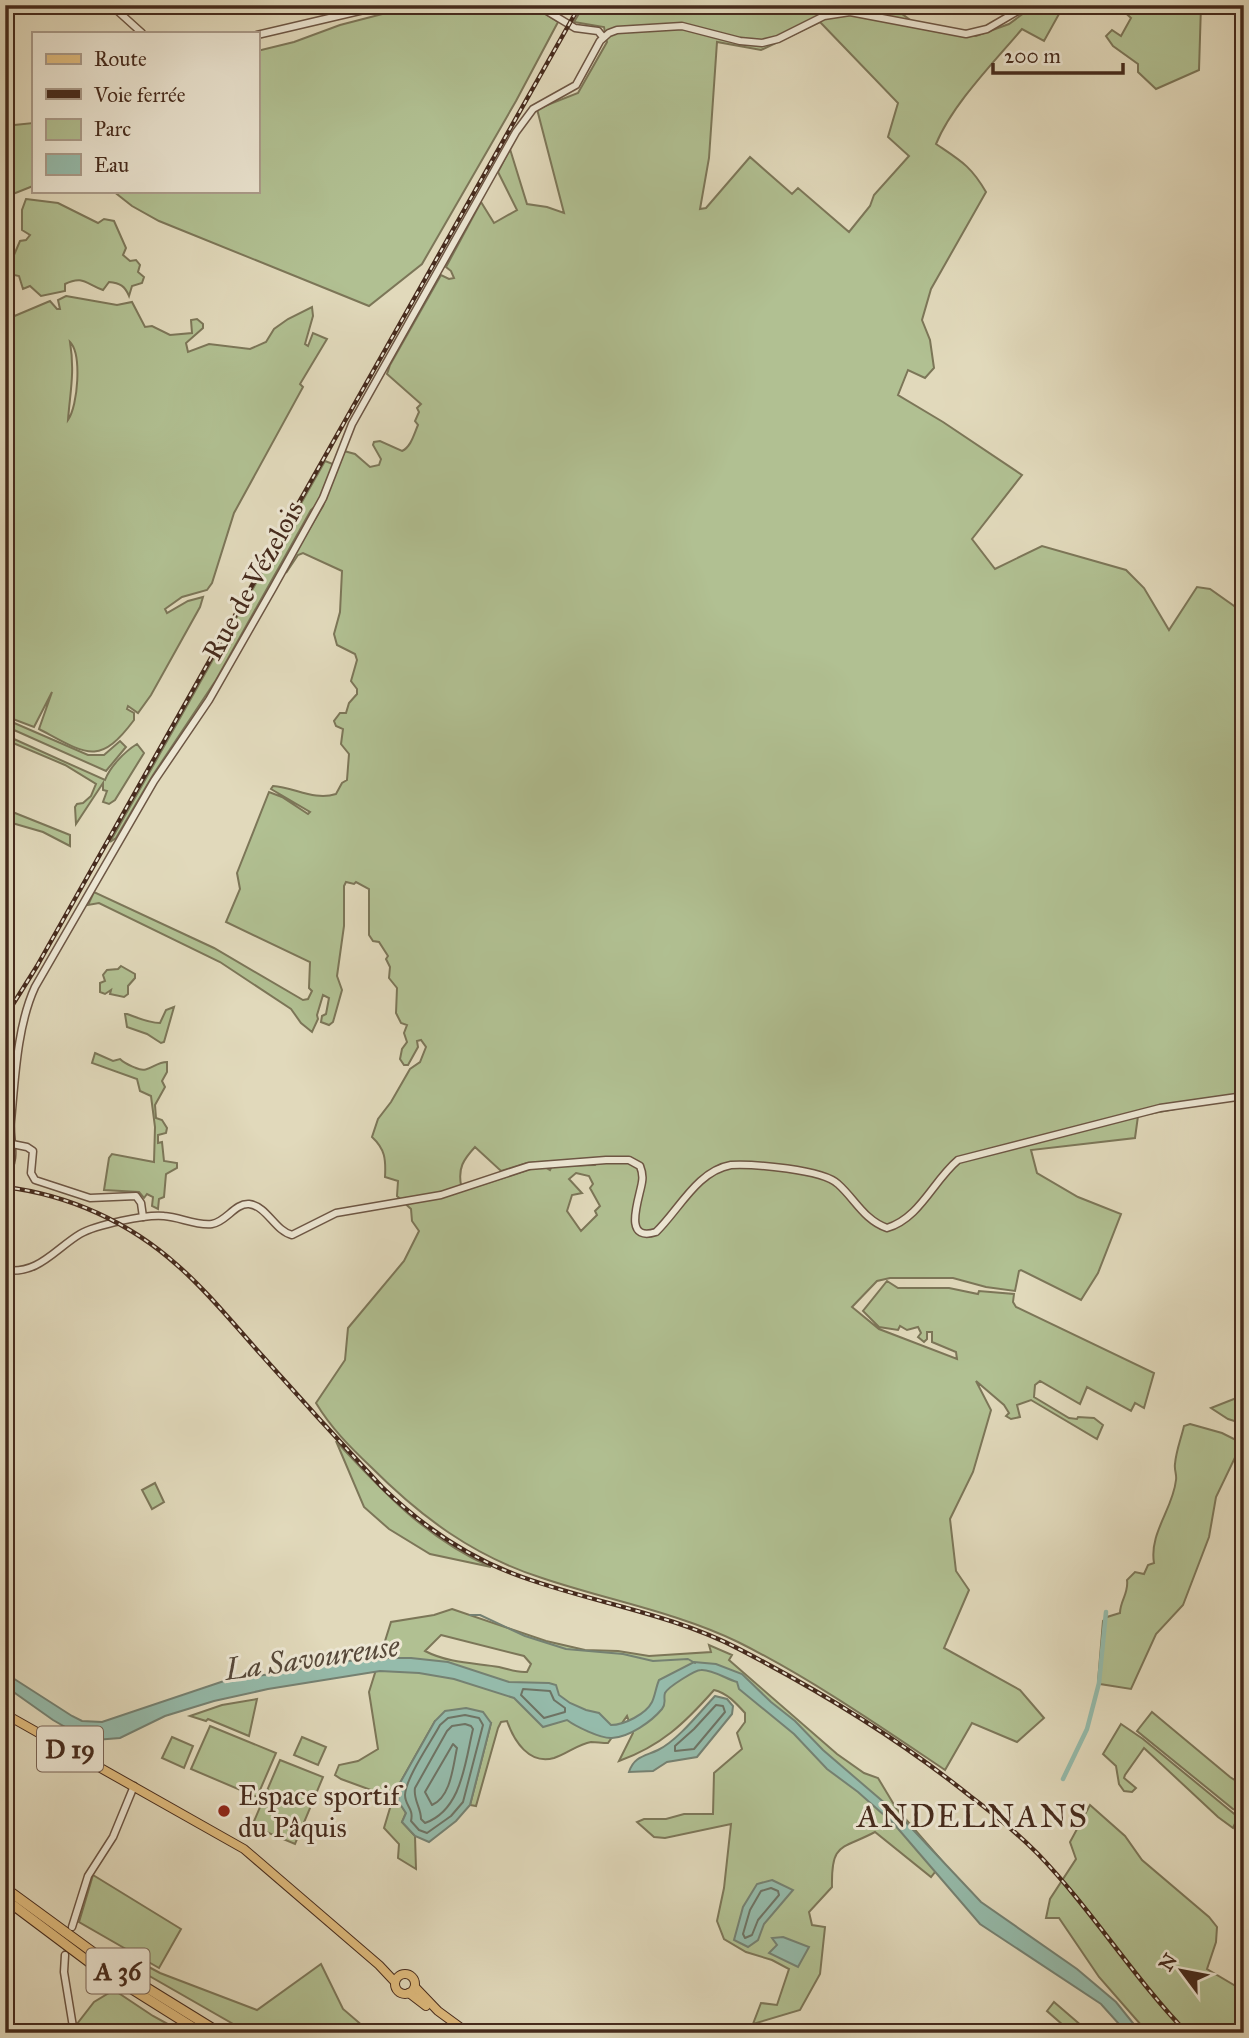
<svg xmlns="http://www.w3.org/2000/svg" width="1249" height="2038" viewBox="0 0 1249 2038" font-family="'IM FELL Great Primer',serif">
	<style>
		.green { fill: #b1c092; stroke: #7c7658; stroke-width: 2; fill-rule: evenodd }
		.water { fill: #95bbab; stroke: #758172; stroke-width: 2 }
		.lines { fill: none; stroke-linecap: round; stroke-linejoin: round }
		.shore { stroke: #6e7364; stroke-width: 2 }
		.stream { stroke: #758172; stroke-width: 2 }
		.canal { stroke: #95bbab; stroke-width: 4.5 }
		.tertiary-tunnel { stroke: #c2b69b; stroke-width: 6; stroke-dasharray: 6 3; stroke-linecap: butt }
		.tertiary-casing { stroke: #6d5644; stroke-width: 9 }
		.primary-casing { stroke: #462b1d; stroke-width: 10 }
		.motorway-casing { stroke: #462b1d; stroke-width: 11 }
		.tertiary { stroke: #ece6d3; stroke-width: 6 }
		.primary { stroke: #e0bc7e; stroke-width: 8 }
		.motorway { stroke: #e0bc7e; stroke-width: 9 }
		.rail-casing { stroke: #462b1d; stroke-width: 4.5 }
		.rail { stroke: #ece6d3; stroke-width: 2; stroke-dasharray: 5; stroke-linecap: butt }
		.poi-dot { fill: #8f2418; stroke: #ece6d3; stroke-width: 2.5 }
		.labels { text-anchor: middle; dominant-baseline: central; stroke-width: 6; stroke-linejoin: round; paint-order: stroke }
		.shield { fill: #ece6d3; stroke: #786354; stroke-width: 2 }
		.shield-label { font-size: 26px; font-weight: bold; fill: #462b1d }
		.street-label { font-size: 28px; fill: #462b1d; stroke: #ece6d3 }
		.poi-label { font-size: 28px; fill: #462b1d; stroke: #ece6d3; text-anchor: start }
		.water-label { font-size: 30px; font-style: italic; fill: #564839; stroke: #ece6d3 }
		.quarter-label { font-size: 32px; letter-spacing: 2px; fill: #462b1d; stroke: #ece6d3 }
	</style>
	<rect width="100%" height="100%" fill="#e1d9bb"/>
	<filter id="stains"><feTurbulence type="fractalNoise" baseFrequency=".00286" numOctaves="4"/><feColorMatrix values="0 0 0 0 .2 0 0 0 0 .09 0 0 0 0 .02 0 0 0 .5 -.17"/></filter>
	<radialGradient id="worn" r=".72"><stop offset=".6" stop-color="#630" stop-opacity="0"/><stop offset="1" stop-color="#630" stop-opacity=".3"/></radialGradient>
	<g class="green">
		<polygon points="417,5 531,5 558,22 516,101 422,264 369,306 159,221 132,206 113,191 257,191 257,51 294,42 340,25"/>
		<path d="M584,5H890L913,22L976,36L1009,24L1035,5H1064L1044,41L1022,29C994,62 952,105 936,144C961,161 971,166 986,192L931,289L922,320L930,340L934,368L925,378L908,370L898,395L943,422L1022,475L972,539L995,569L1042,546L1126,570L1144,588L1169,630L1197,587L1210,589L1244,613V1096L1138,1116L1135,1138L1031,1150L1037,1173L1078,1197L1121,1214L1098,1273L1081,1300L1021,1270L1019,1271L1015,1291L986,1287L953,1278H890L877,1281L852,1307L879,1329L957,1359L956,1352L932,1342V1332H927V1339L924,1342L918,1337L921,1333L918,1327L907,1330L900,1326L898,1330L879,1327L863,1311L887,1281L898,1288H949L978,1294L979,1291L1014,1294L1013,1302L1016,1307L1154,1373L1144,1408L1135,1403L1131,1411L1087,1387L1080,1404L1040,1381L1035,1385L1034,1397L1069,1418L1077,1419L1078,1417L1094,1418L1103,1425L1097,1439L1031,1400L1017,1405L1020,1417L1011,1419L1006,1416L1009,1413L1004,1405L976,1381L991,1410L973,1472L950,1519L956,1571L969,1590L944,1648L1020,1690L1044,1718L1017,1742L972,1723L945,1770C878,1725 810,1678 738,1642C676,1612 607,1600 542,1578C473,1556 421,1517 371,1467C350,1447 331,1428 316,1403L345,1360L348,1328L404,1261L419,1231L412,1221L411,1209L397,1196L398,1181L385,1177C386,1159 385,1149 372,1137L378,1119L391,1102L410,1069L420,1062L426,1047L421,1040L417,1041L418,1047L408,1065H404L400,1059L402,1049L407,1042L404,1033L407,1025L401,1023L396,1013L397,988L389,978L390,967L386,959L388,956L379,942L373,941L369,935V889L356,882L354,884L346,882L344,886V926L337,976L342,990L333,1022L329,1025L321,1022L322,1016L326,1014L329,998L323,995L317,1015L318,1019L312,1032L301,1023L291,1009L220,962L99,903L88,905L94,892L214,948L303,1000L308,999L312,991L309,988L310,962L226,922L240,889L237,873L269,792L282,797L308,814L310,812L271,789L273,786C294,787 314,801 336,794L342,783L347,780L349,754L341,744L343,729L336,726L334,721L340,713H346L349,703L357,694V689L351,681L357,660L355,654L337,645L334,634L340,612L342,571L303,553L298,555L286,573L295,553L323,506L344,451L355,454L370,467L379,465L381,459L373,445L374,442L380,441L402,451C411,447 414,434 418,425L415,421L419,412L417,408L421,404L387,374L390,365L441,275L449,279L454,278L451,271L446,267L481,202L494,223L517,210L498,172L510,149L527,204L547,207L564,213L537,109L578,93L607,42L604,27L574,22ZM820,22L898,103L888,137L909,156L874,195L870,206L849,232L798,188L792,194L750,157L706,208L700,209L709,158L717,42L761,50ZM475,1147L501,1171L527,1163L602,1158L595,1165L552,1166L550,1170L543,1166L537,1167L440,1198L461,1185C458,1168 463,1160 475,1147ZM576,1173L589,1176L593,1184L590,1188L600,1206L595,1211L597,1215L581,1231L567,1211L572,1195L582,1193L569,1179Z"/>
		<polygon points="1117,5 1201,5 1199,70 1156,89 1138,72 1138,64 1113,46 1106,36 1112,30 1121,36 1131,18"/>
		<polygon points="33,123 33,186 13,194 5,194 5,126"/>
		<path d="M26,199L58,203L98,223L104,219L114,221L126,248L123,255L130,261L136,260L140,265L138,272L144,277L142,283L132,286L129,296C125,286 120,283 109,282L103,290C86,284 83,275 65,284V291L41,296L30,286L23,289L19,276L14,275L11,261L5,260V253L14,255L20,241L26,240L30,235L22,230V210Z"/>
		<path d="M66,296L117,305L132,302L145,327L152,326L170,335L192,333L191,320L197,319L203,324V328L186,343L188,352L209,344L250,349L266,342L274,329L288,319L312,307L313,316L305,344L308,346L313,333L327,339L300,384L303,387L234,513L212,583L207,590L182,597L165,609L167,613L188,601L203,597L200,607L151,695L138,713L128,706L127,709L134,713V720C99,767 86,754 39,729L52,692L34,727L5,716V320L50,301L57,309H60L58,300ZM70,342C82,354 78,406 68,420C70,393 75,372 70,342Z"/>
		<path d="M325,461L333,464C329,479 324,501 311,510L216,680L153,775L116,838L110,842Z"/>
		<polygon points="5,719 88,755 104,755 120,741 126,747 106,771 5,726"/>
		<path d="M5,735L105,780C110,767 124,752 137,744L144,753L115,800L109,804L103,802L107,791L103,790V783L76,824L75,807L77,804L83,803L91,796L96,784L65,765L6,740Z"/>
		<polygon points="5,809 70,835 70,846 43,832 5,821"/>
		<polygon points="121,966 135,974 135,978 128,986 128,994 124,997 110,994 111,990 105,994 100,992 100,983 105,981 103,975 107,970 118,969"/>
		<path d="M174,1007L164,1042L161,1043L147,1034L127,1027L125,1014H127C138,1018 149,1023 160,1023L166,1010Z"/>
		<path d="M95,1053L113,1061L120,1059C125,1064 129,1065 136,1068C149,1074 154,1062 167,1062V1072L162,1081L165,1087L155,1105L156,1118L162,1120L167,1128L166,1133L158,1135V1143L162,1142L164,1161L177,1163V1168L166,1174L164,1197L159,1199L158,1209L152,1206L153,1197L147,1194L144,1198L139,1192L104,1190L109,1158L112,1154L154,1162L155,1127L151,1096L140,1091L137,1079L92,1063Z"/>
		<polygon points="1244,1395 1244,1424 1228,1419 1211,1408"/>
		<path d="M1190,1424L1222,1433L1242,1443L1216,1497L1209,1537L1183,1605L1156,1634L1131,1689L1100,1684L1098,1682L1103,1621L1107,1617L1120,1613C1120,1601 1129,1593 1127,1580L1135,1572L1144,1574L1148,1565L1154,1563C1149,1533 1173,1509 1176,1480C1177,1475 1174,1469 1175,1464C1176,1451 1181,1439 1184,1426Z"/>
		<path d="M336,1441C382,1491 428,1540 491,1567L430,1554L389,1529L364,1507Z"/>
		<polygon points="155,1483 164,1502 152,1509 142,1490"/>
		<path d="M452,1609L546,1641L585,1650L618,1651L649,1656L711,1652L709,1645L732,1655L729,1660L837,1754L864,1773L878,1778L896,1808L943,1862L931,1877L875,1832C841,1850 831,1842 832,1887L809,1912L812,1925L825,1927L820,1974L800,2010L753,2024L761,2003L777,2005L789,1969L772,1960L746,1952L724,1939L717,1921L724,1888L731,1824L665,1838L654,1837L637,1822L644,1819H666L684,1814H713L714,1773L742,1749L737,1733L745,1722V1713C736,1703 727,1693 714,1690C685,1723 661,1746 619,1761L633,1733L627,1716L608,1743C602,1743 596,1742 591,1742C578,1744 567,1754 554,1758C529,1765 514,1741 507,1721L501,1722L498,1728L476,1806L470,1805L491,1723L435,1721L400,1783L398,1800L406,1813L402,1822L415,1836L416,1869L398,1858L399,1844L384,1828L393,1798L341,1779L335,1775L339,1765L358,1761L378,1749L369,1692L391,1622L434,1615ZM441,1635L524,1656L531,1664L527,1672C516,1673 509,1669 499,1667C474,1663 448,1663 425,1651Z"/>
		<polygon points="257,1699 249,1736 208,1719 206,1721 190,1716 222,1705"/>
		<polygon points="1152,1712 1230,1777 1244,1786 1244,1806 1240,1811 1233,1809 1137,1731"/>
		<polygon points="1121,1724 1143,1739 1238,1817 1233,1828 1218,1817 1144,1748 1125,1775 1124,1778 1136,1788 1132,1792 1124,1791 1119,1784 1116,1766 1103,1754"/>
		<polygon points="210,1726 276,1753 257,1797 191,1769"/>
		<polygon points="172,1737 193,1746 184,1768 162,1758"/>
		<polygon points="302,1737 326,1747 318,1765 294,1755"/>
		<polygon points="280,1760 323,1777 295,1844 252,1826"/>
		<polygon points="1090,1805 1125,1836 1142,1860 1209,1917 1217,1927 1216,1942 1207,1969 1244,1991 1244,2033 1148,2033 1099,1977 1059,1918 1046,1918 1050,1899 1076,1859 1070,1842"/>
		<polygon points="93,1875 181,1929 159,1968 79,1922"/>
		<polygon points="119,1951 160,1973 257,2010 321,1964 343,2009 371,2033 249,2033 118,1958"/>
		<polygon points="114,1990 153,2016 184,2033 70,2033 94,2002"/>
		<polygon points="1054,2002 1090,2033 1072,2033 1047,2011"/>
	</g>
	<g class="water">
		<path d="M377,1658H411L448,1662L509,1682L549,1683L556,1685L559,1695L570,1703L586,1710L599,1713L611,1725C624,1725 646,1714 652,1702C655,1696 656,1687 659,1680L694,1662L716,1664L742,1674L771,1702L795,1721L823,1750L901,1817L981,1902L1077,1969L1116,2002L1141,2033H1127L1101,2004L980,1924L894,1824L858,1792L827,1769L794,1734L739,1689L737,1682C726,1679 712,1669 701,1670C695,1670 668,1687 665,1693C663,1699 667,1703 662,1709C652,1721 630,1737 612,1738C601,1739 575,1726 567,1720L543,1727L514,1698L454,1679L419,1673L380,1671L268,1689L214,1701L165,1716L120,1738L95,1740L81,1736L53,1720L5,1686V1673L72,1716L82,1721L102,1722L224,1681L297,1670L310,1665Z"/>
		<path d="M715,1696L727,1699L733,1706L732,1714L697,1757L667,1762L653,1771L629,1772C634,1756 646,1756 658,1750C677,1741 700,1712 715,1696Z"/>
		<polygon points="466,1708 483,1712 491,1723 470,1805 456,1821 429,1842 415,1836 402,1822 406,1813 398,1801 400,1783 435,1721 445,1711"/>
		<polygon points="772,1880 793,1890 764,1924 758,1940 748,1947 734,1940 743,1907 757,1884"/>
		<polygon points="783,1937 809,1947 798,1967 769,1953 777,1945 772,1938"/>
	</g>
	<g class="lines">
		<g class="shore">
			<polygon points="523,1689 550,1691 554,1700 565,1708 565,1712 544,1718 521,1695"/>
			<polygon points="716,1705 723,1706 725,1712 694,1749 675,1751 675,1746 694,1729"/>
			<path d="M465,1715L479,1718L483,1725L463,1802L451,1816L427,1833L419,1830L411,1821C414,1808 405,1806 405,1795C406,1777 431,1742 440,1725L448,1718Z"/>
			<path d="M465,1724L471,1726L473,1729C465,1762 462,1810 425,1823L421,1819C421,1807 413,1800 415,1788L447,1731L452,1726Z"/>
			<path d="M453,1744L457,1748C453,1766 451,1797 432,1805L425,1792Z"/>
			<polygon points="771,1888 778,1891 779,1895 758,1920 752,1935 745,1938 743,1934 750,1910 761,1891"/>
		</g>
		<polyline class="stream" points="470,1615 480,1615 525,1636 566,1649 623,1654 653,1661 688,1659 695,1663"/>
		<polyline class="canal" points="1063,1779 1087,1729 1099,1683 1106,1612"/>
		<polyline class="tertiary-tunnel" points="65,1955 72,1927"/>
		<defs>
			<g id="tertiary">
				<polyline points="111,5 142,33"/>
				<polyline points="537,5 575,28 598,31 603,37"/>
				<polyline points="257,35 385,5"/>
				<polyline points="12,1144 27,1147 33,1151 31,1173 35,1180 90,1198 136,1196 141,1203 143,1217"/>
				<path d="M5,1174C18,1159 9,1139 11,1121C15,1079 17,1026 35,987L154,781L209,700L273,588L323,498L352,424L516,132L533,109L576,85L600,41L609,33L617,30L682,26L740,41L762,43L778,39L824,16L850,12L966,34L987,29L1028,5"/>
				<path d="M5,1270C38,1275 55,1249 80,1234C95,1225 147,1214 164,1216C180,1217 196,1226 212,1224C226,1222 235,1203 249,1204C267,1206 275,1231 292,1235L336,1213L441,1195L529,1166L606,1160H629L640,1166C642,1171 643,1177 642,1182C640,1197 621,1243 656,1232C679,1210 697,1171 731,1165C754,1164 822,1169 838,1184C855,1199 864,1220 887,1228C920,1218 933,1181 958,1160L1160,1108L1244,1096"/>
				<polyline points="72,1927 88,1876 113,1837 134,1786"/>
				<polyline points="65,1955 64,1972 74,2033"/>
			</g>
			<g id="primary">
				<polyline points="5,1714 244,1849 379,1965 395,1982"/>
				<circle cx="405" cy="1984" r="10"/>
				<polyline points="415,1987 438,2011 468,2033"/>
				<polyline points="409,1993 426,2006"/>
			</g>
			<g id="motorway">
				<polyline points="5,1888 113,1967 220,2033"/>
				<polyline points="5,1899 89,1962 202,2033"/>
			</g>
		</defs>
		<use href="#tertiary" class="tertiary-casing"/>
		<use href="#primary" class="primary-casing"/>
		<use href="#motorway" class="motorway-casing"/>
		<use href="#tertiary" class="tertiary"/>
		<use href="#primary" class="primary"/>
		<use href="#motorway" class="motorway"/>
		<defs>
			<g id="rail">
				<polyline points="5,1017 37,966 580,5"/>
				<path d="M5,1187C69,1195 129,1222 177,1265C206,1290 231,1321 257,1350C298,1396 340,1442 382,1487C420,1524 464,1555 514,1574C587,1602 668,1612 739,1649C820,1691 899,1739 970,1796C994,1814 1017,1833 1038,1854C1092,1910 1133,1977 1187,2033"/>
			</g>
		</defs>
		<use href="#rail" class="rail-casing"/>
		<use href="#rail" class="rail"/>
	</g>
	<circle class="poi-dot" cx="224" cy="1811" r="7"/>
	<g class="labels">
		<g class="shield">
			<rect x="37" y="1726.5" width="66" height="45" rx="5"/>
			<rect x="86.5" y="1948.5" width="63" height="45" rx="5"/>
		</g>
		<g class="shield-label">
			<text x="70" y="1749">D 19</text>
			<text x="118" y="1971">A 36</text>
		</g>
		<g class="street-label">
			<text transform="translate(253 580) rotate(-61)">Rue de Vézelois</text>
		</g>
		<g class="poi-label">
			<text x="238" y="1795">Espace sportif<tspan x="238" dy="32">du Pâquis</tspan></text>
		</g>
		<g class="water-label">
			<text transform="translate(312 1658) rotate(-8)">La Savoureuse</text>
		</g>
		<g class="quarter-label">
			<text x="973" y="1816">ANDELNANS</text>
		</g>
	</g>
	<rect width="1249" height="2038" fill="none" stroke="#e1d9bb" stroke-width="28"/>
	<rect x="7" y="7" width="1235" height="2024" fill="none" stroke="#462b1d" stroke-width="3.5"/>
	<rect x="14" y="14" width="1221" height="2010" fill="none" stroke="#462b1d" stroke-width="2"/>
	<rect x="32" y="32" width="228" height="161" fill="#ece6d3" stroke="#aa9b8a" stroke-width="2"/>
	<rect x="46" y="54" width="35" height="10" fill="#e0bc7e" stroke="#aa9b8a" stroke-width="2"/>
	<text x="94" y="66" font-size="21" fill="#462b1d">Route</text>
	<rect x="46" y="89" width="35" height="10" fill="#462b1d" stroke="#aa9b8a" stroke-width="2"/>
	<text x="94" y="102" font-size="21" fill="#462b1d">Voie ferrée</text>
	<rect x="46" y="119" width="35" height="21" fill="#b1c092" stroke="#aa9b8a" stroke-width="2"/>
	<text x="94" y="136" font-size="21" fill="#462b1d">Parc</text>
	<rect x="46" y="154" width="35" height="21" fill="#95bbab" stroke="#aa9b8a" stroke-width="2"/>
	<text x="94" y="172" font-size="21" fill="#462b1d">Eau</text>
	<g transform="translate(1182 1971) rotate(302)" stroke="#ece6d3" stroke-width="5" paint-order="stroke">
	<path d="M0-5L12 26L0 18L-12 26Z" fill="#462b1d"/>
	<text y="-10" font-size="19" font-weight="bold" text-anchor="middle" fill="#462b1d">N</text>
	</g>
	<path d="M993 63v10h130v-10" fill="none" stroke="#462b1d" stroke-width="3.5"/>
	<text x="1004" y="63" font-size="21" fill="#462b1d" stroke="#ece6d3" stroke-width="5" paint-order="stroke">200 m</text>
	<rect width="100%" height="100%" filter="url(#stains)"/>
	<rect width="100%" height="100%" fill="url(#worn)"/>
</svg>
